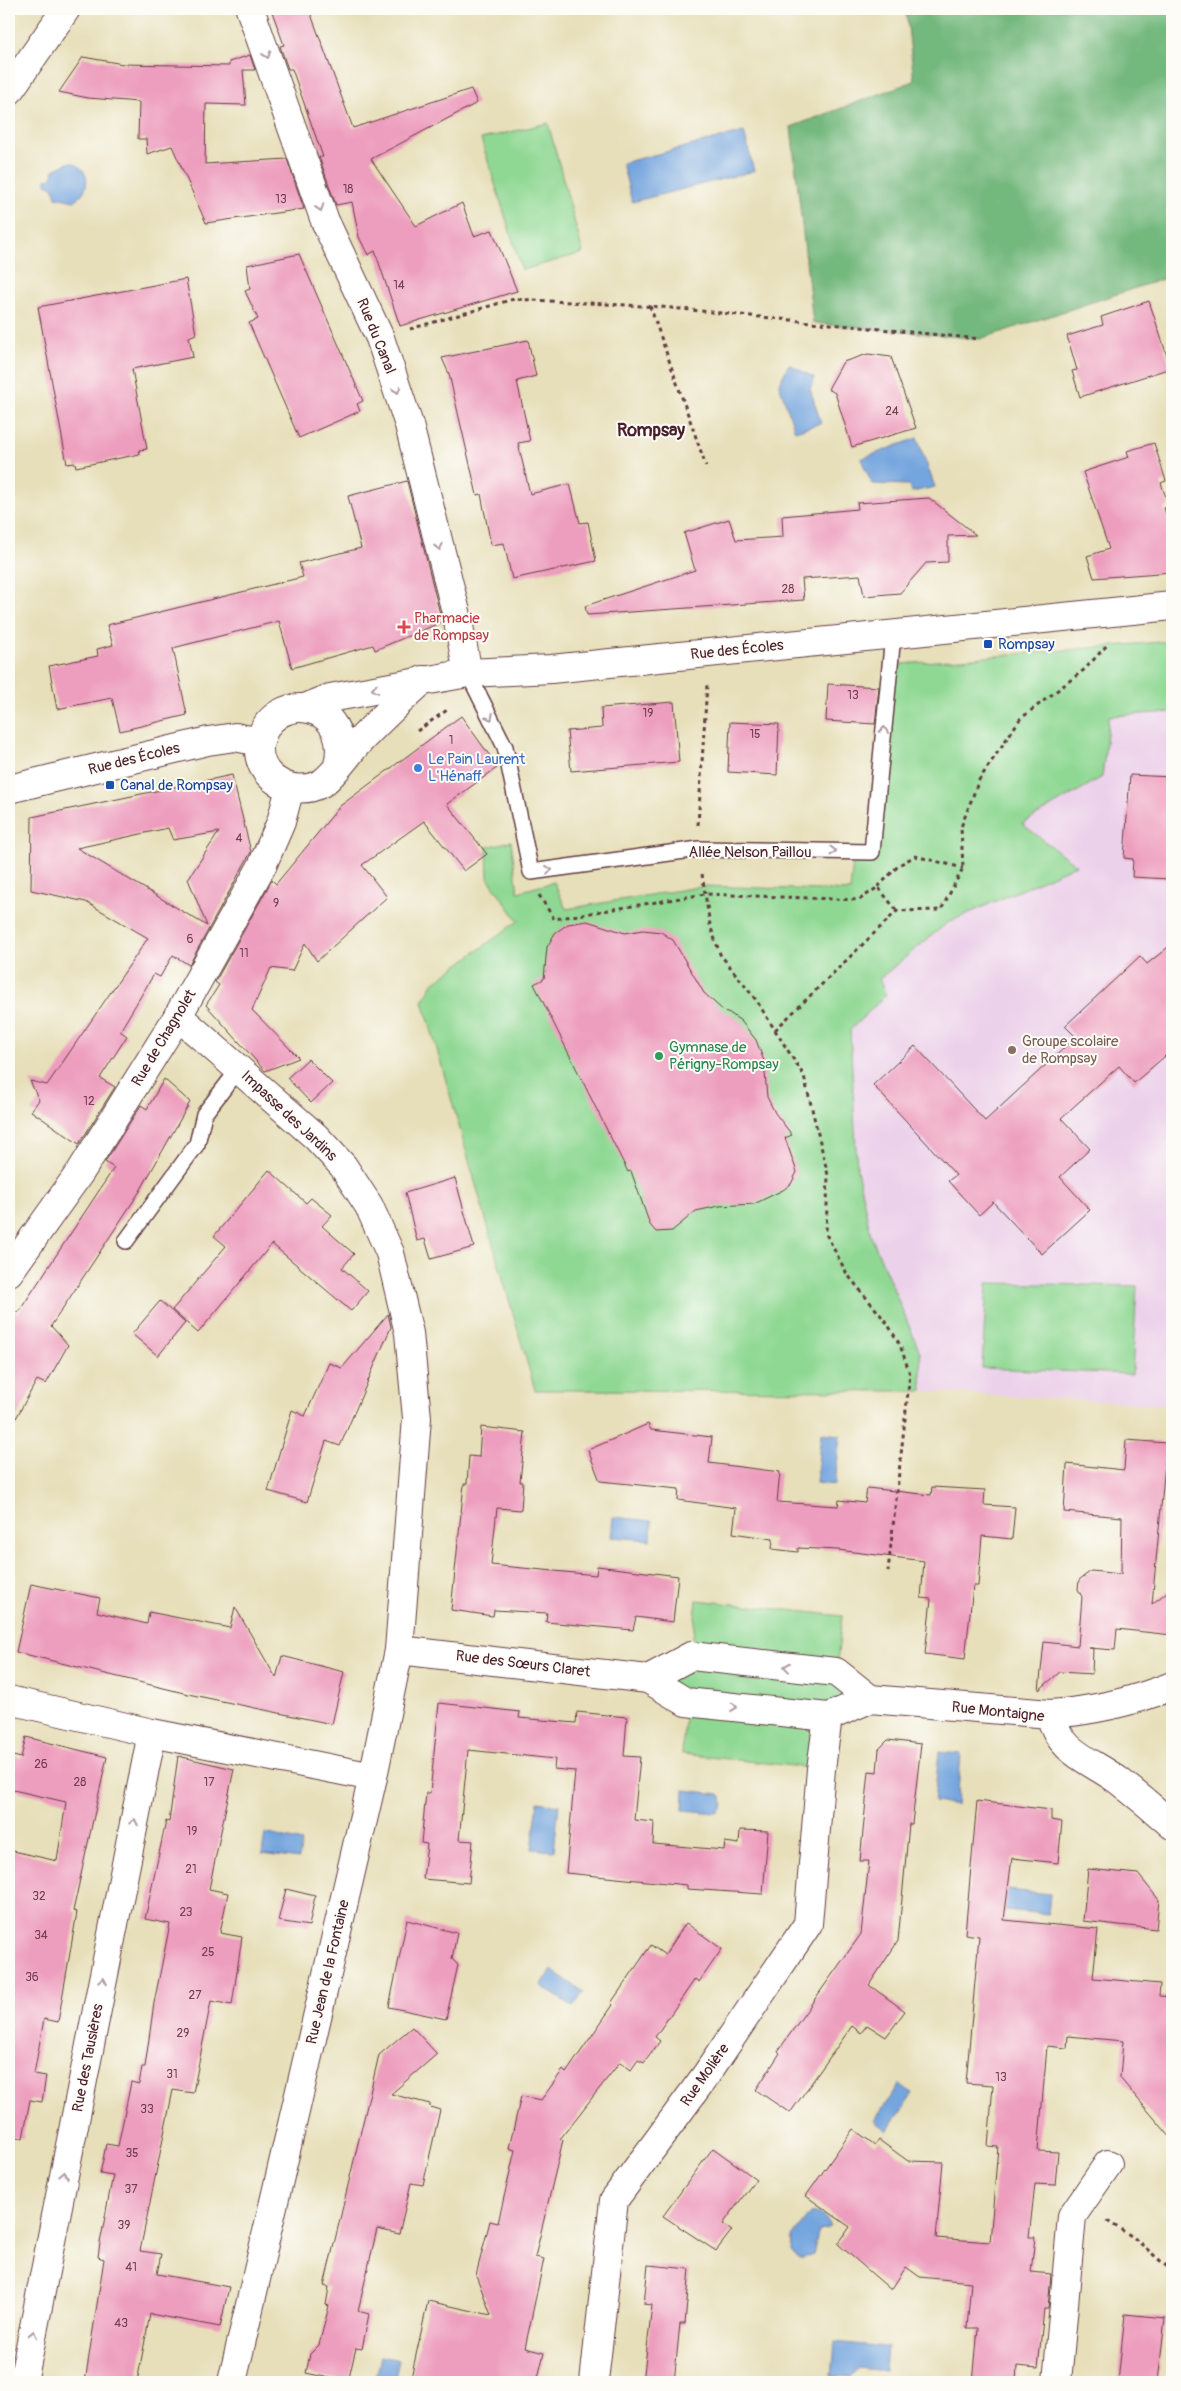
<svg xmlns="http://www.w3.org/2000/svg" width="1181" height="2391" viewBox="0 0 1181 2391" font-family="Pangolin,sans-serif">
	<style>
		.built { fill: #ecd1ea }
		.green { fill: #8fd893; stroke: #6c7c5f }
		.forest { fill: #73b87d; stroke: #5e6c54 }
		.water { fill: #74a5de; stroke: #5f6284 }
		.building { fill: #ed9dbd; fill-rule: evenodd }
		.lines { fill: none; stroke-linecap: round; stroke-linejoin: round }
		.service-casing { stroke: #623c40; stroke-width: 18 }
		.minor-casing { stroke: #623c40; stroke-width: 30 }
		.tertiary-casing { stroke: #623c40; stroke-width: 30 }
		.path { stroke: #623c40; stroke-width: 3; stroke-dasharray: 4 4; stroke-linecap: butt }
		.service { stroke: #fff; stroke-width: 15 }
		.minor { stroke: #fff; stroke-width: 28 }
		.tertiary { stroke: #fff; stroke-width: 28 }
		.oneway { stroke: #ae9aa0 }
		.health-dot { fill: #e0444e; stroke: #fdfcf7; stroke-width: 2 }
		.transit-dot { fill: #1a4fb4; stroke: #fdfcf7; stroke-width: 2 }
		.shop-dot { fill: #3f7fe0; stroke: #fdfcf7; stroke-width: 2 }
		.education-dot { fill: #8d6e63; stroke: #fdfcf7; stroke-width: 2 }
		.leisure-dot { fill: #2e9e5b; stroke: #fdfcf7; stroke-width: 2 }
		.labels { text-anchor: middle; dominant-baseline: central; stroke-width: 4; stroke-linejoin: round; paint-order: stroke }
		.number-label { font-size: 12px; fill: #733e50 }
		.street-label { font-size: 15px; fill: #4a1f2b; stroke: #fdfcf7 }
		.health-label { font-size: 15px; fill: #be3a42; stroke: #fdfcf7; text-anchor: start }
		.transit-label { font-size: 15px; fill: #164399; stroke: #fdfcf7; text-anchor: start }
		.shop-label { font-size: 15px; fill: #366cbe; stroke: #fdfcf7; text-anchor: start }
		.education-label { font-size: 15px; fill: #785e54; stroke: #fdfcf7; text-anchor: start }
		.leisure-label { font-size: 15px; fill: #27864d; stroke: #fdfcf7; text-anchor: start }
		.quarter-label { font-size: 18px; font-weight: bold; fill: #4a1f2b; stroke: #fdfcf7 }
	</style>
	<rect width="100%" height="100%" fill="#fdfcf7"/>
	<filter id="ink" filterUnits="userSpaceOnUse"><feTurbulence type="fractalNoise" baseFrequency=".02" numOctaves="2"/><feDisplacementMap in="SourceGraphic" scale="10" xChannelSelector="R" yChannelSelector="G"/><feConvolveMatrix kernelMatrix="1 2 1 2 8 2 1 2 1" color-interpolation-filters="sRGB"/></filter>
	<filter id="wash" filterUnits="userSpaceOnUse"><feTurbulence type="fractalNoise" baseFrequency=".0096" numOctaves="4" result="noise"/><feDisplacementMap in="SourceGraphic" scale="20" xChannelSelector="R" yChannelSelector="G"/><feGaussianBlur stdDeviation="1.12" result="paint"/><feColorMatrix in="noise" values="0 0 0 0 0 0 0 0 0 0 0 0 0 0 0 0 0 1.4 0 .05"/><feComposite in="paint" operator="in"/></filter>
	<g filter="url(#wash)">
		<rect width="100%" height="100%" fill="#e7dfba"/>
		<polygon class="built" points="1172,712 1172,1405 922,1391 920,1352 869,1232 857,1170 850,1030 886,995 879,979 947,923 1076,865 1022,824 1102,777 1109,716"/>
		<g class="green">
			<polygon points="548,123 583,253 522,270 481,139"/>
			<polygon points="1172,641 1172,712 1109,716 1102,777 1022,824 1076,865 947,923 879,979 886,995 850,1030 857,1170 871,1236 920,1352 922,1391 535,1390 423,1001 433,983 518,921 488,878 487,847 511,841 518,892 554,882 566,909 704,886 850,891 854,852 872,852 890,665"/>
			<polygon points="987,1283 1137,1286 1132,1374 982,1368"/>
			<polygon points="697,1600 842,1616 836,1672 870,1699 828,1717 821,1769 682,1754 686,1702 648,1679 691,1655"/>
		</g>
		<polygon class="forest" points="906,9 1172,9 1172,276 980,339 813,323 791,127 914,81"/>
		<g class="water">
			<polygon points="744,132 754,171 632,202 622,163"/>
			<path d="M70,162C91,168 92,190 74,201L56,197L53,187L46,184V179L52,178L54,170Z"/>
			<polygon points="789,364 815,378 810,389 821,423 795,431 779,384"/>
			<polygon points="917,438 935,487 912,492 909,485 872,484 861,459"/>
			<polygon points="821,1433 840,1435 835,1485 816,1483"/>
			<polygon points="613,1517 652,1521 651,1540 611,1537"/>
			<polygon points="939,1752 961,1754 957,1805 934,1802"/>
			<path d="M684,1790L719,1794C725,1801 724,1808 717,1813L683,1810Z"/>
			<polygon points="538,1802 559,1805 554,1851 532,1849"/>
			<polygon points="265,1833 302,1842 299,1859 262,1854"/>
			<polygon points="1007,1890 1050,1894 1048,1914 1005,1910"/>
			<polygon points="551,1970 584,1992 573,2007 541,1986"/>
			<polygon points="900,2084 913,2094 887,2131 874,2121"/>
			<path d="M810,2213C818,2211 827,2217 830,2225L829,2228L820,2230L818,2233L813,2255L800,2259L791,2251L792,2237Z"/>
			<polygon points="834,2342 887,2347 885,2371 859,2368 851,2377 831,2376"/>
			<polygon points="381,2356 399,2360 394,2382 375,2382"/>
		</g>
		<g id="blocks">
			<g class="building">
				<polygon points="271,9 309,9 353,128 471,89 477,103 371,159 416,226 462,203 474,236 492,230 517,291 400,326 375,251 368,255 359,237 352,202 336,205 319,157 323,157 292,69 288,69 280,46 284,45"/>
				<polygon points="250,55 255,70 243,70 246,105 206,104 205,164 287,159 304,209 206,223 172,146 147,154 146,139 138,139 139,102 88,98 59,92 83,57 123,64 229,66 229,62"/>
				<polygon points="299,254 363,401 357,404 360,411 299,438 249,323 258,319 245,291 250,289 247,265"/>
				<polygon points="186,279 196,334 189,337 193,357 132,369 147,449 139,450 140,454 76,467 75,463 67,464 38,307"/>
				<polygon points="1149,301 1171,368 1080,397 1072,371 1077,370 1067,336 1103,325 1101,317"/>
				<polygon points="528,340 536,376 517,381 530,441 518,443 530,494 570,484 580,523 588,522 596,561 512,579 504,543 491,545 481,494 477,495 449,374 442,358"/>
				<polygon points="868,354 891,357 916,428 852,447 835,393 828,389 843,362"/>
				<polygon points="1154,443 1166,481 1161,483 1169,506 1164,508 1172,533 1172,572 1094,578 1087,556 1109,549 1083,472 1129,457 1127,451"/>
				<polygon points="407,481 442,622 375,650 373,645 292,668 279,621 173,648 187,715 120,731 112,698 57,709 49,666 98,656 97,649 113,645 107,625 303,577 299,563 361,548 348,496"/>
				<polygon points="929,498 976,535 948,536 948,562 926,563 900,593 864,596 860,575 802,579 804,600 587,615 585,606 695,570 684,533 729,519 736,540 783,537 782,516 858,509 857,503"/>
				<polygon points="828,684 879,687 875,724 826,721"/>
				<polygon points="674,702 679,762 571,771 567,731 602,728 601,708"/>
				<polygon points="461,716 498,767 447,804 487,854 464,871 424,821 362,865 387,897 317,961 305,943 292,971 271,968 252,1010 299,1058 265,1071 206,1005 219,985 215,982 272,880 276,884 340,806"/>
				<polygon points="730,722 779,724 777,775 728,772"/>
				<path d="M232,775L251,852L189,965L173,955L160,977L154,974L120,1031L127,1036L100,1078L115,1087L79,1144L31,1111L39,1100L30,1081L47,1085L148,938L86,902L31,890L32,817ZM168,828L173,840L219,832L188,879L207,926L77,848Z"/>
				<polygon points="1130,775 1171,777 1172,860 1169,860 1169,879 1132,877 1133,859 1124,858"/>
				<polygon points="587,921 625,933 643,930 661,932 673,940 704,993 726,1013 728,1012 741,1021 756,1040 764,1061 767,1097 775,1113 792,1135 785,1138 797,1172 791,1184 783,1190 754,1204 719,1206 696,1211 672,1231 656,1232 650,1225 631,1171 628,1172 534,984 544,979 547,947 555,933 568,924"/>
				<polygon points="1172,944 1172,1050 1134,1083 1119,1066 1061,1118 1090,1149 1060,1177 1090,1210 1042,1254 993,1202 979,1215 948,1181 956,1175 873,1085 915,1046 985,1121 1076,1037 1065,1026 1140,956 1147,964"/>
				<polygon points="308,1059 332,1083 311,1103 287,1078"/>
				<polygon points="164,1079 190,1102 140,1191 51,1326 68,1345 46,1384 37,1380 9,1431 9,1308 18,1313 114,1168 105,1162 141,1105 147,1109"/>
				<polygon points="269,1170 306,1203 311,1198 332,1215 322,1226 354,1254 342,1268 368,1291 351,1311 272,1244 198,1333 172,1310 226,1246 214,1236"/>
				<polygon points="455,1178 474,1247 431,1259 425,1239 417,1241 405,1193"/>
				<polygon points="160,1301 185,1323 158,1356 132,1334"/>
				<polygon points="388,1314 391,1327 340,1446 326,1441 307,1502 268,1491 292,1410 305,1416 329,1363 342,1368"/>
				<polygon points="648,1424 651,1430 712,1437 709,1463 780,1472 777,1502 838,1506 839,1500 865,1503 867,1488 931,1495 932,1487 985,1490 984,1505 1015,1507 1012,1539 982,1536 978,1586 973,1586 965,1659 925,1654 931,1599 921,1598 924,1561 838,1550 798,1548 798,1552 772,1549 773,1539 733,1533 736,1508 678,1500 679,1489 600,1481 588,1450"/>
				<polygon points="481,1427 525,1432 520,1482 523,1482 521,1510 497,1508 491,1565 596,1575 597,1566 678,1576 673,1622 636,1617 633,1630 546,1622 547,1613 494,1610 493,1616 451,1610 464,1484 467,1484 469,1456 479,1457"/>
				<polygon points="1126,1440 1167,1443 1152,1604 1172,1588 1172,1635 1117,1629 1115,1650 1089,1648 1093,1648 1092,1674 1060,1672 1039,1690 1044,1642 1078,1646 1082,1597 1078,1589 1079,1580 1091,1571 1121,1574 1122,1517 1064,1512 1067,1464 1124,1470"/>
				<polygon points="31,1584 100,1598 97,1612 147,1624 149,1612 230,1628 235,1607 276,1678 282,1656 344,1672 332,1724 188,1694 16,1652"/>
				<polygon points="439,1703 520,1712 519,1718 576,1723 577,1712 627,1717 624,1756 640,1757 634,1820 654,1822 653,1844 724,1850 725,1842 739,1844 740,1830 768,1831 763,1894 687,1889 687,1885 566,1873 575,1771 554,1769 555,1759 468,1750 459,1840 473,1841 469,1883 423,1879 427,1844 421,1843 426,1793 430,1793"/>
				<polygon points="26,1737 107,1757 73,1911 77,1912 58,2022 44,2019 34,2074 46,2076 42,2102 30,2100 23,2138 9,2137 9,1850 57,1861 66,1802 9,1789 9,1755 21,1758"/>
				<polygon points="888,1740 921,1744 912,1824 909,1824 898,1941 869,1985 905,2011 886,2037 867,2025 861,2033 852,2026 790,2113 756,2090 780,2053 778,2051 861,1934 869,1861 860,1861 869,1771 877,1772 879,1749"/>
				<polygon points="178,1756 234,1769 209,1889 228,1893 220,1933 242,1937 232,2005 211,2001 193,2093 173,2090 140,2251 161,2254 157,2274 229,2287 220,2327 150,2314 137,2382 85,2382 104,2259 98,2257 100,2243 113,2175 100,2173 103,2160 106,2144 118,2146 131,2082 139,2084 142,2067 145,2067 154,2003 170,1924 145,1919 166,1821 169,1822"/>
				<polygon points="977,1801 1051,1810 1051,1820 1062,1822 1058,1863 1012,1858 1004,1920 1098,1929 1093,1978 1160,1984 1159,1996 1172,1997 1172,2139 1120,2078 1123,2041 1068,2036 1067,2048 1047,2046 1038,2151 1058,2152 1055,2185 1035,2184 1029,2237 1035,2237 1031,2272 1051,2274 1048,2309 1044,2309 1038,2368 1017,2366 1016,2382 973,2382 978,2328 967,2328 971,2282 920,2277 906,2267 891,2290 838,2244 850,2227 806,2196 853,2129 875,2145 879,2140 908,2161 943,2162 936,2238 990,2242 998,2147 988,2146 993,2085 966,2083 979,1936 965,1934"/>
				<polygon points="1088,1869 1138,1874 1159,1900 1156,1929 1083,1921"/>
				<polygon points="286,1889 315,1896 309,1926 278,1921"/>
				<polygon points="407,1920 457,1933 452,1959 458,1965 446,2019 389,2007"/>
				<polygon points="686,1923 722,1949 699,1982 695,1979 655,2037 660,2041 644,2063 638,2060 631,2070 620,2062 560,2139 563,2140 535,2257 544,2259 525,2348 544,2353 537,2382 410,2382 428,2301 491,2315 476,2275 490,2221 498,2223 515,2150 509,2148 521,2096 541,2100 563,2070 566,2073 613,2005 611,2003 651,1945 665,1955"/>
				<polygon points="412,2027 437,2054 391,2094 430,2104 430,2107 440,2110 423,2185 411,2183 399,2234 377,2229 358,2311 369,2314 362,2349 356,2348 348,2382 306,2373 310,2354 319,2345 329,2306 326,2305 329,2287 324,2286 379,2055"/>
				<polygon points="713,2148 756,2179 723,2224 732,2230 716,2251 663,2216"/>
				<polygon points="648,2265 690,2269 685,2324 680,2324 674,2382 643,2382 652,2305 644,2304"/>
				<polygon points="1125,2314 1165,2318 1158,2382 1118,2382"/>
			</g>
		</g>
	</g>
	<g filter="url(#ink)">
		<use href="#blocks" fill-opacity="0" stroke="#623c40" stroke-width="1"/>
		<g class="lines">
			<defs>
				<g id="service">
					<polyline points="468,673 505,747 531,872 699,849 872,852 893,635"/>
					<polyline points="126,1241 197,1144 204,1114 239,1069"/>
				</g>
				<g id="minor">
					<polyline points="250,9 325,221 380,338 409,425 457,616 468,673"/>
					<polyline points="178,1016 316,1137 343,1166 369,1206 390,1253 409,1333 417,1418 399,1650 373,1777 232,2382"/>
					<path d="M399,1650L648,1679L686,1702L828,1717L870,1699L1050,1714C1060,1754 1089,1759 1119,1781C1137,1795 1155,1810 1172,1825"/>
					<polyline points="648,1679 691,1656 836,1672 870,1699"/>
					<polyline points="9,1700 152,1733 373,1777"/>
					<path d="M1050,1714C1094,1711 1132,1702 1172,1686"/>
					<polyline points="23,2382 152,1733"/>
					<polyline points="594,2382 614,2200 706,2075 808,1924 821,1769 828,1717"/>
					<polyline points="1057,2382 1072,2216 1108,2164"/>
				</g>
				<g id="tertiary">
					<polyline points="9,91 66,9"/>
					<polyline points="305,708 330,698 468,673 551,669 1172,606"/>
					<path d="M338,765C353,701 273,688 260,741C252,776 293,800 322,783C333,776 348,754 357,744C378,721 400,701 423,680"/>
					<polyline points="9,789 208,741 235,737 260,742"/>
					<polyline points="9,1272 81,1171 178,1016 262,866 281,822 290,788"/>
				</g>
			</defs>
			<use href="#service" class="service-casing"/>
			<use href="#minor" class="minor-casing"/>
			<use href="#tertiary" class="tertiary-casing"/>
			<g class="path">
				<polyline points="650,306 706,466"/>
				<polyline points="410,329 514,299 661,307 980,339"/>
				<polyline points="417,731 447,710"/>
				<polyline points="698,825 707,684"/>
				<polyline points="702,874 710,925 720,954 756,1000 804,1076 828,1175 826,1234 847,1274 887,1323 900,1345 910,1374 888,1571"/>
				<polyline points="878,887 899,865 915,856 963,868"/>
				<polyline points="539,895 554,919 705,894 859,900 878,887 897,911"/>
				<polyline points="775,1030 897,911 941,910 963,868 961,827 979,780 1020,719 1085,669 1108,644"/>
				<polyline points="1107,2221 1133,2237 1172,2271"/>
			</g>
			<use href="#service" class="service"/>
			<use href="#minor" class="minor"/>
			<use href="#tertiary" class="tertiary"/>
		</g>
		<defs><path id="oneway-chevron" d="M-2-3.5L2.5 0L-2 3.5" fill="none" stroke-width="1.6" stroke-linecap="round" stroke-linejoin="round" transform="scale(1.25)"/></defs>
		<g class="oneway">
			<use href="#oneway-chevron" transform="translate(267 55) rotate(71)"/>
			<use href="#oneway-chevron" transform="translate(320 208) rotate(71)"/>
			<use href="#oneway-chevron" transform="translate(397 390) rotate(71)"/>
			<use href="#oneway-chevron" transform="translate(439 547) rotate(76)"/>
			<use href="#oneway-chevron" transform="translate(375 689) rotate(170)"/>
			<use href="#oneway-chevron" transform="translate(490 717) rotate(63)"/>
			<use href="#oneway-chevron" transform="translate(884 730) rotate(-84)"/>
			<use href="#oneway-chevron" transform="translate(833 851) rotate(1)"/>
			<use href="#oneway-chevron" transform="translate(549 870) rotate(-7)"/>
			<use href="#oneway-chevron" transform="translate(787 1667) rotate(-173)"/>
			<use href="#oneway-chevron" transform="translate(734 1707) rotate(6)"/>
			<use href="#oneway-chevron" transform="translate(134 1822) rotate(-79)"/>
			<use href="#oneway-chevron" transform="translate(103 1981) rotate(-79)"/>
			<use href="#oneway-chevron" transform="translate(64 2175) rotate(-79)"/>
			<use href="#oneway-chevron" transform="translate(33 2334) rotate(-79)"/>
		</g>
	</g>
	<path class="health-dot" d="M401.5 619.5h5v5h5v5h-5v5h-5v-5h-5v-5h5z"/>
	<g class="transit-dot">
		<rect x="983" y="639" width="10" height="10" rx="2.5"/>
		<rect x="105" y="780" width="10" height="10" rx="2.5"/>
	</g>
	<circle class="shop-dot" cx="418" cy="768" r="5"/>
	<circle class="education-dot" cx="1012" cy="1050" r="5"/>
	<circle class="leisure-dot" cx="659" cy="1056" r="5"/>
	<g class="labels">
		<g class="number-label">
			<text x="348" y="189">18</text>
			<text x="281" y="199">13</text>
			<text x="399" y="285">14</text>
			<text x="892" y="411">24</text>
			<text x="788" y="589">28</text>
			<text x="853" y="695">13</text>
			<text x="648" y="713">19</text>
			<text x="755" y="734">15</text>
			<text x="451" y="740">1</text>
			<text x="239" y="838">4</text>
			<text x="276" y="903">9</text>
			<text x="190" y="939">6</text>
			<text x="244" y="953">11</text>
			<text x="89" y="1101">12</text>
			<text x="41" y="1764">26</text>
			<text x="80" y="1782">28</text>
			<text x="209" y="1782">17</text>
			<text x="192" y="1831">19</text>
			<text x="191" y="1869">21</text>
			<text x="39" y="1896">32</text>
			<text x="186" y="1912">23</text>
			<text x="41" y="1935">34</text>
			<text x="208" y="1952">25</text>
			<text x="32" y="1977">36</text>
			<text x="195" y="1995">27</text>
			<text x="183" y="2033">29</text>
			<text x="172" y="2074">31</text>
			<text x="1001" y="2077">13</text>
			<text x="147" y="2109">33</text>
			<text x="132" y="2153">35</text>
			<text x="131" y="2189">37</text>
			<text x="124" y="2225">39</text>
			<text x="131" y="2267">41</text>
			<text x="121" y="2323">43</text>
		</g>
		<g class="street-label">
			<text transform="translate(376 336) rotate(68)">Rue du Canal</text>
			<text transform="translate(737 650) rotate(-6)">Rue des Écoles</text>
			<text transform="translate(134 759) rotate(-14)">Rue des Écoles</text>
			<text x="750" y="852">Allée Nelson Paillou</text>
			<text transform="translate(164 1038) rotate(-59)">Rue de Chagnolet</text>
			<text transform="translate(289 1116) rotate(43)">Impasse des Jardins</text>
			<text transform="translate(523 1664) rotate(7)">Rue des Sœurs Claret</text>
			<text transform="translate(998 1712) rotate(6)">Rue Montaigne</text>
			<text transform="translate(328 1972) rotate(-77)">Rue Jean de la Fontaine</text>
			<text transform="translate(88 2058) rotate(-79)">Rue des Tausières</text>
			<text transform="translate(705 2075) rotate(-55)">Rue Molière</text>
		</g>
		<g class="health-label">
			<text x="414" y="618">Pharmacie<tspan x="414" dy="17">de Rompsay</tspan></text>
		</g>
		<g class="transit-label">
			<text x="998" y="644">Rompsay</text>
			<text x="120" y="785">Canal de Rompsay</text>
		</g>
		<g class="shop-label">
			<text x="428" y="759">Le Pain Laurent<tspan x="428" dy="17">L'Hénaff</tspan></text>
		</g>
		<g class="education-label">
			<text x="1022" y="1041">Groupe scolaire<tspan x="1022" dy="17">de Rompsay</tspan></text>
		</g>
		<g class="leisure-label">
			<text x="669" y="1047">Gymnase de<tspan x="669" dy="17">Périgny-Rompsay</tspan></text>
		</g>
		<g class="quarter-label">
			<text x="651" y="430">Rompsay</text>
		</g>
	</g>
	<rect width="1181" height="2391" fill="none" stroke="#fdfcf7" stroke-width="30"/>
</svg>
